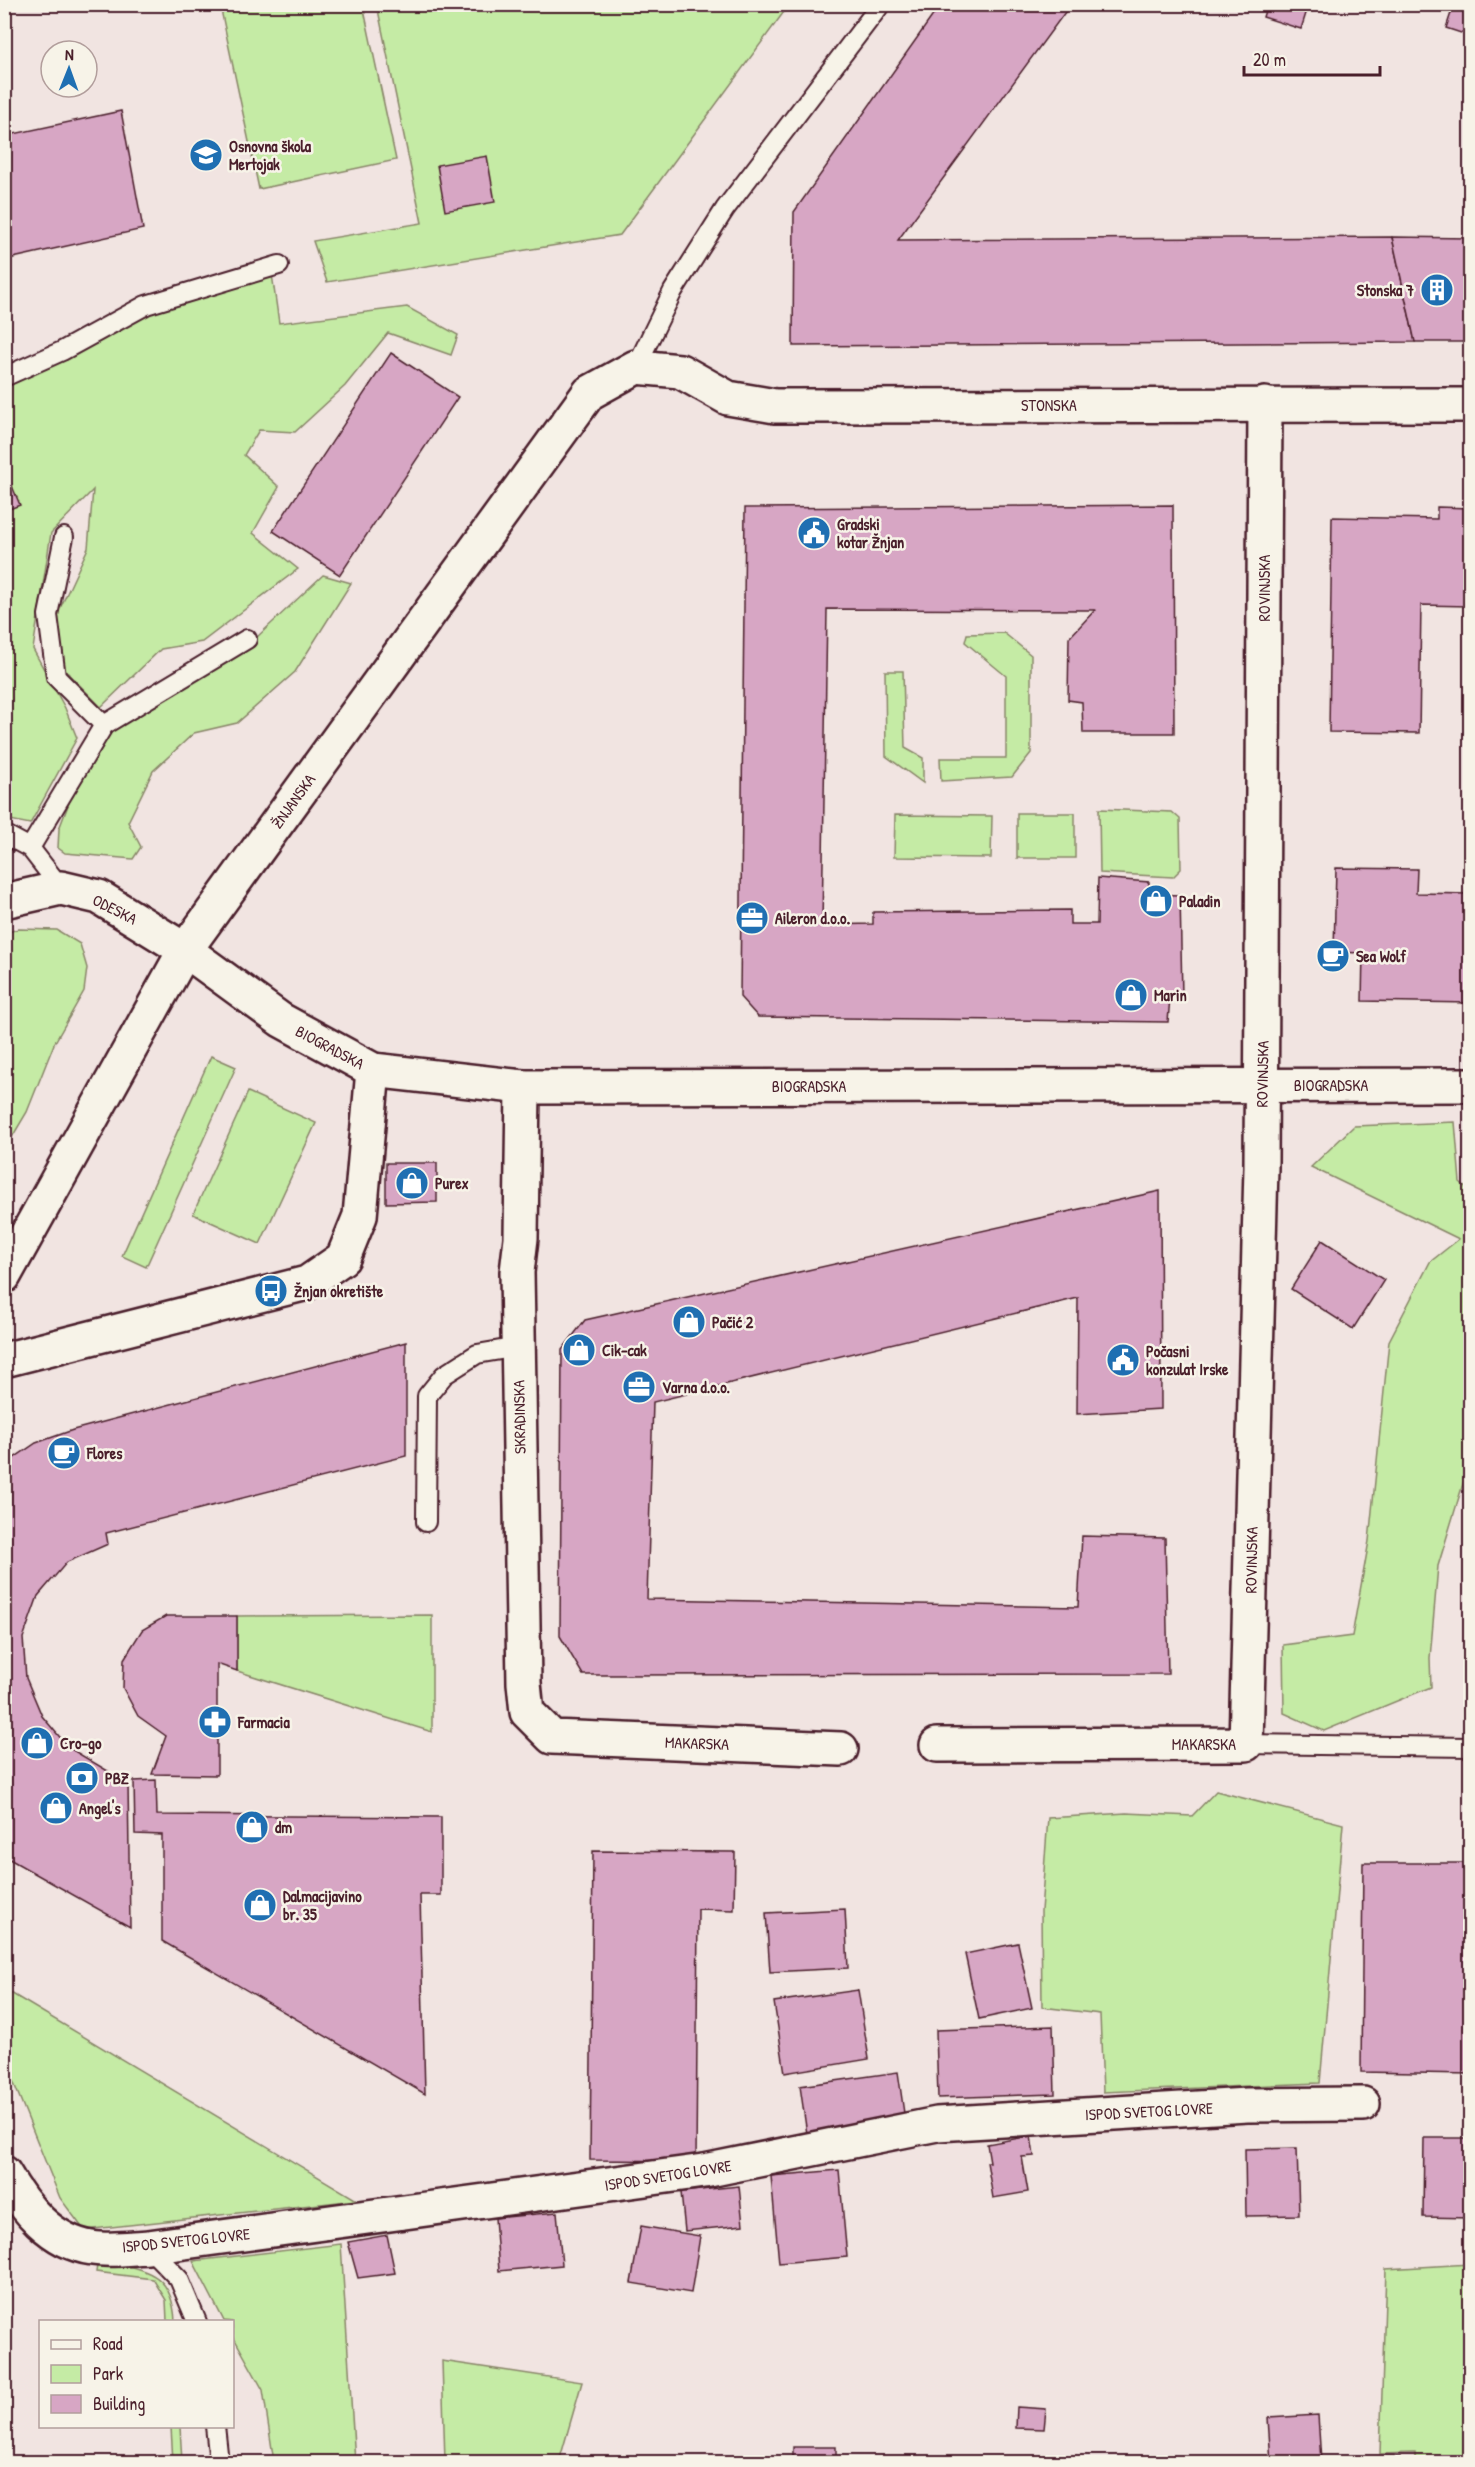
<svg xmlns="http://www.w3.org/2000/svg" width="1475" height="2467" viewBox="0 0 1475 2467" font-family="'Patrick Hand',sans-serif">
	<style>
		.green { fill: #c5eba5; stroke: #888568; stroke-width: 1.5 }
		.building { fill: #d7a6c4; stroke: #4a1f2b; stroke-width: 1.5 }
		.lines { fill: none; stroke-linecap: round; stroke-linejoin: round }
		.lane-casing { stroke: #4a1f2b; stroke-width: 22 }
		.street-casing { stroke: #4a1f2b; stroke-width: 38 }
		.lane { stroke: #f7f3e8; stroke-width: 18 }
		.street { stroke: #f7f3e8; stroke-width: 33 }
		.labels { text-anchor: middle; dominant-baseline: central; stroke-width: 5; stroke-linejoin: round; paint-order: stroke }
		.poi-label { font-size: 16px; font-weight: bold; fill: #4a1f2b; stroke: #f7f3e8; text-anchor: start }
		.street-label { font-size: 16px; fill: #4a1f2b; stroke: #f7f3e8 }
	</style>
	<rect width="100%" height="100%" fill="#f1e4e1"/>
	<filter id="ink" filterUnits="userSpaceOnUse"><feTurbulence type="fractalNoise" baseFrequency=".0167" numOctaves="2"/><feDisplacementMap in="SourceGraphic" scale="12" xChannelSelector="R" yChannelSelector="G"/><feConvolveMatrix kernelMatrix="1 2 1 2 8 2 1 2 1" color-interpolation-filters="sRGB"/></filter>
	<g filter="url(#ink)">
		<g class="green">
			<polygon points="220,5 363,5 396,160 259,189"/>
			<polygon points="377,5 789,5 620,235 327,282 313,241 422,223"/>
			<polygon points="272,274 279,323 407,307 458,335 451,355 388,333 345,386 295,432 259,430 244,455 279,487 253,533 298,569 202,642 161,649 101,707 63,668 56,617 88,548 93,490 51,533 33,649 65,708 77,738 30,824 5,819 4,384 145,314"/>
			<polygon points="323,575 351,583 295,672 237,723 194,733 153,771 128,822 141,847 133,859 65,853 58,848 59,829 75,787 112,731 142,709 256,638"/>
			<polygon points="1004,633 1031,655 1031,753 1012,777 941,781 940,758 1006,758 1006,676 965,642 967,634"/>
			<polygon points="885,671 903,671 905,748 923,758 923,783 886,756"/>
			<polygon points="1099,809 1172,812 1180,819 1181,869 1173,877 1100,873"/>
			<rect x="1017" y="813" width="58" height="45"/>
			<polygon points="895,815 992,816 991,858 894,857"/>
			<polygon points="18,929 57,930 80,944 87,968 84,991 54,1044 27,1112 5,1149 5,933"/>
			<polygon points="211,1056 236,1067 146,1267 122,1256"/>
			<polygon points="248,1092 316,1123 260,1244 193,1214"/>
			<polygon points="1455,1122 1460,1182 1470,1191 1470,1461 1438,1566 1430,1658 1431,1687 1324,1731 1284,1713 1283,1645 1352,1636 1369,1541 1389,1341 1430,1262 1459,1239 1311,1167 1354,1126"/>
			<polygon points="432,1615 432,1732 237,1671 237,1616"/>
			<polygon points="1216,1791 1343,1824 1320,2083 1103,2092 1100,2014 1042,2007 1041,1911 1048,1818 1126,1813 1192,1816"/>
			<polygon points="4,1989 357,2200 84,2230 60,2198 11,2076"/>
			<polygon points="341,2244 355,2462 274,2462 263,2390 233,2336 232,2322 224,2321 193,2261"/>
			<path d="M103,2260C145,2271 172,2270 175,2321H167L166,2300L153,2279L96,2272L97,2265Z"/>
			<polygon points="1470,2264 1470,2462 1415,2462 1415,2453 1380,2454 1386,2269"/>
			<polygon points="442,2361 582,2382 559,2462 445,2462"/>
			<polygon points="171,2427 180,2427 182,2462 173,2462"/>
		</g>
		<g class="building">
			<polygon points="941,4 1071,4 898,240 1392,237 1415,342 793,346 794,212"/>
			<polygon points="1267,4 1309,4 1301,29 1263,17"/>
			<polygon points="1454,4 1470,4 1470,36 1446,28"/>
			<polygon points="121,111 143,229 4,260 4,136"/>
			<polygon points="487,156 495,202 445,211 437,165"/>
			<polygon points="1392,237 1470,238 1470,342 1415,342"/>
			<polygon points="391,353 458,397 340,575 273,531"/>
			<polygon points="4,467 20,505 4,511"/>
			<polygon points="1173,505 1174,733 1083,733 1082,702 1068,700 1069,638 1095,610 827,609 822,925 873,924 873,912 1070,910 1070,924 1097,924 1098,878 1149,882 1148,894 1180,895 1182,997 1170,997 1168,1022 758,1017 740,997 745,508"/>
			<polygon points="1437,507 1470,508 1470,606 1421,605 1419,733 1329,732 1332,517 1437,519"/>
			<polygon points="1336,868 1417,869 1416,893 1470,894 1470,1003 1362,1001 1363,953 1334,952"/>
			<polygon points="386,1163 437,1163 437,1202 386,1203"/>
			<polygon points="1160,1191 1161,1409 1077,1414 1078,1298 653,1402 647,1599 1078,1607 1082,1536 1165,1538 1168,1674 583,1675 560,1636 562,1350 585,1320"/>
			<polygon points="1322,1240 1384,1280 1353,1329 1291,1289"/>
			<polygon points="406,1342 406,1456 106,1533 108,1544 67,1562 38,1596 23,1638 26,1678 42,1716 69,1748 128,1783 130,1927 4,1856 4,1465 36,1443 73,1430"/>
			<polygon points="166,1616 237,1616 237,1671 217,1664 217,1775 152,1774 166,1736 138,1716 123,1688 124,1659 142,1630"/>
			<polygon points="156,1780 157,1815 441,1817 441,1895 420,1895 425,2094 162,1941 162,1835 135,1834 134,1781"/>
			<polygon points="593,1851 735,1852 734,1910 698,1909 696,2161 590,2160"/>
			<polygon points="1363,1863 1470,1863 1470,2074 1361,2072"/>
			<polygon points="845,1909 848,1968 770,1972 766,1913"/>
			<polygon points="1018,1943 1032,2008 979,2019 965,1954"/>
			<polygon points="858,1990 869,2059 785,2073 774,2002"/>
			<polygon points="1053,2026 1055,2094 938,2098 936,2030"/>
			<polygon points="898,2072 905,2120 807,2134 800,2086"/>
			<polygon points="1031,2136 1034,2156 1022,2157 1028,2192 993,2198 987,2162 990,2162 987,2144"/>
			<polygon points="1424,2138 1470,2138 1470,2218 1423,2217"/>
			<polygon points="1297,2148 1299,2215 1246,2216 1245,2149"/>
			<polygon points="839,2170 847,2257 779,2263 771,2176"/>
			<polygon points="739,2186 743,2225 685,2231 681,2192"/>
			<polygon points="557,2212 562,2265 499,2271 495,2218"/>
			<polygon points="641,2226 700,2236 691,2293 631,2283"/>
			<polygon points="387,2235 395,2273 358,2278 348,2242"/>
			<polygon points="1017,2407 1046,2409 1044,2429 1016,2428"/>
			<polygon points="1318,2415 1321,2462 1271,2462 1268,2418"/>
			<rect x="793" y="2447" width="43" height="15"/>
			<polygon points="1376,2457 1400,2457 1400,2462 1377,2462"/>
		</g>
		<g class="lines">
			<defs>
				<g id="lane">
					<polyline points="636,367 673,291 725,209 878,8"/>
					<polyline points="4,377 62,351 146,305 279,265"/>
					<polyline points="64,537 48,615 56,677 104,725"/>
					<polyline points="4,834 30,848 61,888"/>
					<polyline points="30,848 104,725 247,639"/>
					<polyline points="426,1522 427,1396 444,1375 477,1354 518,1347"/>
					<polyline points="1246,1744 1470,1747"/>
					<polyline points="148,2247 179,2279 197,2322"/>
					<polyline points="215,2426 219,2462"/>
				</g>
				<g id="street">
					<polyline points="4,901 61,888 99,897 185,950 281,1020 373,1070 523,1087 1470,1085"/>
					<polyline points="523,1087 521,1238 517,1272 524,1683 527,1712 552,1737 841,1749"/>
					<polyline points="4,1276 185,950 589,393 636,367 680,371 728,398 775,406 1470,405"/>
					<polyline points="4,1360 307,1283 343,1258 360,1216 373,1070"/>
					<polyline points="937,1745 1246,1744 1261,1167 1265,404"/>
					<path d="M4,2173C24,2208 51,2242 92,2248C110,2251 130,2248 148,2247L704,2171L937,2124L1247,2105L1363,2104"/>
				</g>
			</defs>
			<use href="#lane" class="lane-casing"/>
			<use href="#street" class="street-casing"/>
			<use href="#lane" class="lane"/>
			<use href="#street" class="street"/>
		</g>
	</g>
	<defs>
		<symbol id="school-disc" viewBox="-11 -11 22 22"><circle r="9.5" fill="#1f6fb2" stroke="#f7f3e8"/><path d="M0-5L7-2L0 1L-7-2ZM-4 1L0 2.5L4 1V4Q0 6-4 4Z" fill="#fff"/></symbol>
		<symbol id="building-disc" viewBox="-11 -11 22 22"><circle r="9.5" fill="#1f6fb2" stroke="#f7f3e8"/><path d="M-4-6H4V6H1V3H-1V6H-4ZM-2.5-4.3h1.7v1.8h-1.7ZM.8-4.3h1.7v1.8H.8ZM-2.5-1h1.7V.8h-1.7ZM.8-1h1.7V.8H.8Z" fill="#fff"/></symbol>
		<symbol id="civic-disc" viewBox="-11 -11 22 22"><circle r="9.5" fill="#1f6fb2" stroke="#f7f3e8"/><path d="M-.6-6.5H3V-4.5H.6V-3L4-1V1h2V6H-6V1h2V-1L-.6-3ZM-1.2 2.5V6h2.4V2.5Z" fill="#fff"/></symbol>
		<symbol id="shop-disc" viewBox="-11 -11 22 22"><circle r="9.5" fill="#1f6fb2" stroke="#f7f3e8"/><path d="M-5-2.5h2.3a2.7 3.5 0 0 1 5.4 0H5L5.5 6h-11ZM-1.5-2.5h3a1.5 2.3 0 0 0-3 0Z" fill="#fff"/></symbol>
		<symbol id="office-disc" viewBox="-11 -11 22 22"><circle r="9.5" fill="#1f6fb2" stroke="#f7f3e8"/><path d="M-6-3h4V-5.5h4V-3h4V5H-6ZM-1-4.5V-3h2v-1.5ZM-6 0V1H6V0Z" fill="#fff"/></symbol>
		<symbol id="cafe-disc" viewBox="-11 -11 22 22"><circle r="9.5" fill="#1f6fb2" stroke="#f7f3e8"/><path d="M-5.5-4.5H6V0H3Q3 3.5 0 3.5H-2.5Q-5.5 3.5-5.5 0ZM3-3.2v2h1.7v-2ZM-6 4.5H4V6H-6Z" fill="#fff"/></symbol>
		<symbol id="bus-disc" viewBox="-11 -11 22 22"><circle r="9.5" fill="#1f6fb2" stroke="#f7f3e8"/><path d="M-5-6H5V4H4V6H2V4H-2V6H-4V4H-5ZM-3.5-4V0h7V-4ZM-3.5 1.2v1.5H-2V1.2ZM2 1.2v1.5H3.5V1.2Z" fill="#fff"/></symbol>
		<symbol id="pharmacy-disc" viewBox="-11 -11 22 22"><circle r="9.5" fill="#1f6fb2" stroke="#f7f3e8"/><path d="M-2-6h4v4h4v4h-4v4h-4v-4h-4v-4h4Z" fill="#fff"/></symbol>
		<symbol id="bank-disc" viewBox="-11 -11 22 22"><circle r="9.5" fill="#1f6fb2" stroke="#f7f3e8"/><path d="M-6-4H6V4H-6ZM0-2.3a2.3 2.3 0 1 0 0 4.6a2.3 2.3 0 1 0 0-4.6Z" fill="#fff"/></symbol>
	</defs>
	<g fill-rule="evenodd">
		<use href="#school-disc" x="187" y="136" width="38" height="38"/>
		<use href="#building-disc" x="1418" y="271" width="38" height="38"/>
		<use href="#civic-disc" x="795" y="514" width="38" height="38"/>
		<use href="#shop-disc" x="1137" y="882" width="38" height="38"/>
		<use href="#office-disc" x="733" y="899" width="38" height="38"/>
		<use href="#cafe-disc" x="1314" y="937" width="38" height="38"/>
		<use href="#shop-disc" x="1112" y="976" width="38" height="38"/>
		<use href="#shop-disc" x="393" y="1164" width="38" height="38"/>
		<use href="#bus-disc" x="252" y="1272" width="38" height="38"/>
		<use href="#shop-disc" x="670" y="1303" width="38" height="38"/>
		<use href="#shop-disc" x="560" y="1331" width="38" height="38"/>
		<use href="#civic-disc" x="1104" y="1341" width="38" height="38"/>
		<use href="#office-disc" x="620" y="1368" width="38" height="38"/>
		<use href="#cafe-disc" x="45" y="1434" width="38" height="38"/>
		<use href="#pharmacy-disc" x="196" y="1703" width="38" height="38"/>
		<use href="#shop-disc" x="18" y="1724" width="38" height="38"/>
		<use href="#bank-disc" x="63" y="1759" width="38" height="38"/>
		<use href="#shop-disc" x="37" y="1789" width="38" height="38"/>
		<use href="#shop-disc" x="233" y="1808" width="38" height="38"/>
		<use href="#shop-disc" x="241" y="1886" width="38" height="38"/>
	</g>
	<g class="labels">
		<g class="poi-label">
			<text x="229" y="146">Osnovna škola<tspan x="229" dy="18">Mertojak</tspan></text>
			<text x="1414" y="290" text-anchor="end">Stonska 7</text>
			<text x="837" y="524">Gradski<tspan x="837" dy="18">kotar Žnjan</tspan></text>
			<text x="1179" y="901">Paladin</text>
			<text x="775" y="918">Aileron d.o.o.</text>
			<text x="1356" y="956">Sea Wolf</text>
			<text x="1154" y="995">Marin</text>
			<text x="435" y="1183">Purex</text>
			<text x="294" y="1291">Žnjan okretište</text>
			<text x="712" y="1322">Pačić 2</text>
			<text x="602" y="1350">Cik-cak</text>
			<text x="1146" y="1351">Počasni<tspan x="1146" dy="18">konzulat Irske</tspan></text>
			<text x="662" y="1387">Varna d.o.o.</text>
			<text x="87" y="1453">Flores</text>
			<text x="238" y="1722">Farmacia</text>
			<text x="60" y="1743">Cro-go</text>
			<text x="105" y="1778">PBZ</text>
			<text x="79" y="1808">Angel's</text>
			<text x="275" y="1827">dm</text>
			<text x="283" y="1896">Dalmacijavino<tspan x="283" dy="18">br. 35</tspan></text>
		</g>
		<g class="street-label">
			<text x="1049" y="405">STONSKA</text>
			<text transform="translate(1264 588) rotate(-90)">ROVINJSKA</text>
			<text transform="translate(293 801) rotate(-54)">ŽNJANSKA</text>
			<text transform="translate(115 909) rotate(27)">ODESKA</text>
			<text transform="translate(330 1047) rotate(28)">BIOGRADSKA</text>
			<text transform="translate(1262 1074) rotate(-89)">ROVINJSKA</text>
			<text x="1331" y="1085">BIOGRADSKA</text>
			<text x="809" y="1086">BIOGRADSKA</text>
			<text transform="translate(519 1417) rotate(-91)">SKRADINSKA</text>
			<text transform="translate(1251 1560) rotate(-89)">ROVINJSKA</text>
			<text transform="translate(697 1743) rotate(2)">MAKARSKA</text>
			<text x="1204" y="1744">MAKARSKA</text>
			<text transform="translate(1149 2111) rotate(-3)">ISPOD SVETOG LOVRE</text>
			<text transform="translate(668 2175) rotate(-9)">ISPOD SVETOG LOVRE</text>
			<text transform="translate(186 2240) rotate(-6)">ISPOD SVETOG LOVRE</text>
		</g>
	</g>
	<rect width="1475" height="2467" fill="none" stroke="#f7f3e8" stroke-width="24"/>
	<rect x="12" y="12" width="1451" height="2443" fill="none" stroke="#4a1f2b" stroke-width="2" filter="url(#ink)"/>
	<rect x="39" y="2320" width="195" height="108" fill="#f7f3e8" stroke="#b29e9c" stroke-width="1.5"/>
	<rect x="51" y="2340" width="30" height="9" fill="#f7f3e8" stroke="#b29e9c" stroke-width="1.5"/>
	<text x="93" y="2350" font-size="18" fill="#4a1f2b">Road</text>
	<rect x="51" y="2365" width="30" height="18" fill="#c5eba5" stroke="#b29e9c" stroke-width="1.5"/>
	<text x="93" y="2380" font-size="18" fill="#4a1f2b">Park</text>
	<rect x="51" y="2395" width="30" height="18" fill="#d7a6c4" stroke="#b29e9c" stroke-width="1.5"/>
	<text x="93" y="2410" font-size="18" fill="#4a1f2b">Building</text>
	<g transform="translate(69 69) rotate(1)"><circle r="28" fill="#f7f3e8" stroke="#b29e9c" stroke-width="1.5"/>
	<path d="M0-4.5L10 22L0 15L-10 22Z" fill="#1f6fb2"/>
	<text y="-9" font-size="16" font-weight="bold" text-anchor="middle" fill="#4a1f2b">N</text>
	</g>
	<path d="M1244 66v9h136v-9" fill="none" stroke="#4a1f2b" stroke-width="3"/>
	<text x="1253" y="66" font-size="18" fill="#4a1f2b" stroke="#f7f3e8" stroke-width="4.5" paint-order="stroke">20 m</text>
</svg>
